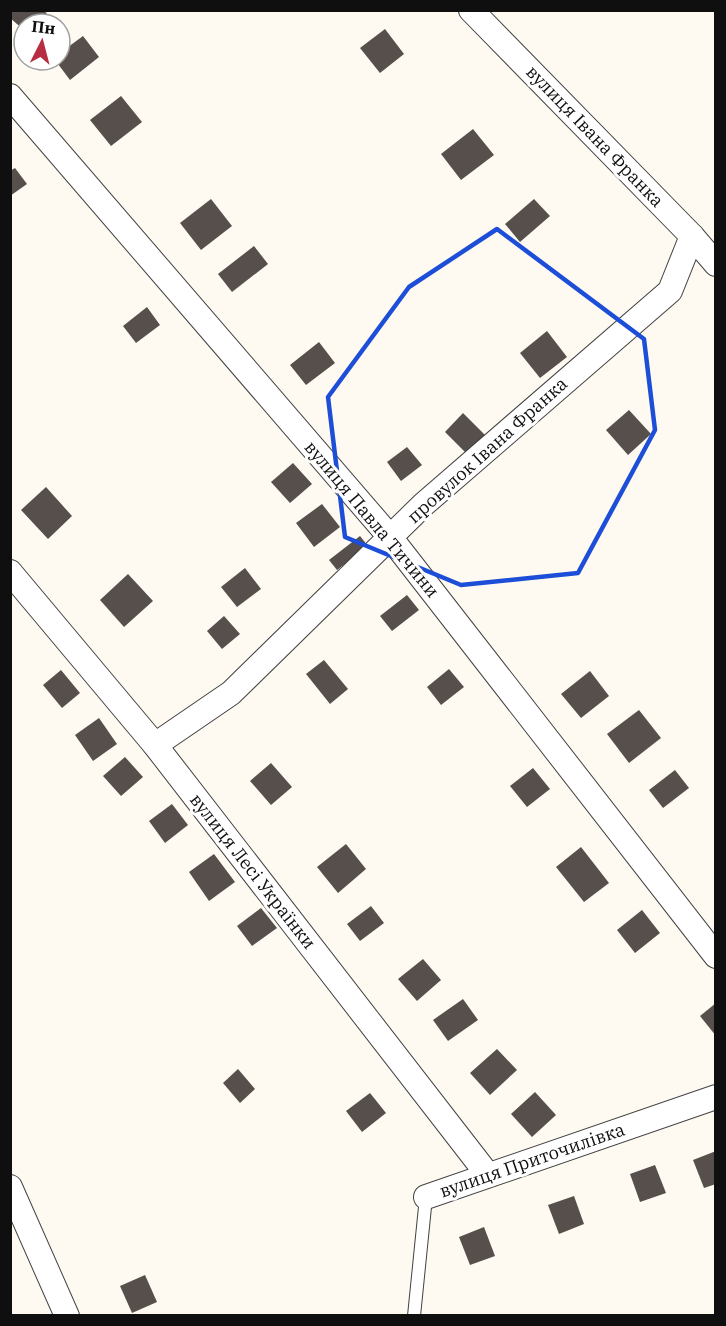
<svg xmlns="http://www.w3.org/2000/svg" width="726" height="1326" viewBox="0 0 726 1326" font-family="'IBM Plex Serif',serif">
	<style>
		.building { fill: #574f4b }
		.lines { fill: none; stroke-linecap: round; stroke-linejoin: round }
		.lane-casing { stroke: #424242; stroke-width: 14 }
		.street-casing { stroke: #424242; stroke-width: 26 }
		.lane { stroke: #fff; stroke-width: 12 }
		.street { stroke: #fff; stroke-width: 24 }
		.marked { fill: none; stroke: #1d4ed8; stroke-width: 4.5; stroke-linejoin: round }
		.labels { text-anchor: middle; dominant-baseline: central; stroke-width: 6; stroke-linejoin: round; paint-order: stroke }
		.street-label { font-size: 18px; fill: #0f0f0f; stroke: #fff }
	</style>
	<rect width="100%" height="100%" fill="#fefaf1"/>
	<g class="building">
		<polygon points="10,10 44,10 47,14 37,24 24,24 24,30 10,18"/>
		<polygon points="385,29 404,54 380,73 360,48"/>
		<polygon points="83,36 99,57 70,80 55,60 60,60 60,53"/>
		<polygon points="121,96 142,122 111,146 90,120"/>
		<polygon points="473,129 494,155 461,180 441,154"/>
		<polygon points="15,168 27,184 10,196 10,171"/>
		<polygon points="211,199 232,226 201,250 180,223"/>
		<polygon points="534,199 550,216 520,242 505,224"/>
		<polygon points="254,246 268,264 232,292 218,274"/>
		<polygon points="147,307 160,325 136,343 123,326"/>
		<polygon points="547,331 567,357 540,378 520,353"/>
		<polygon points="319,342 335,363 306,385 290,365"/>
		<polygon points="629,410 651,434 628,455 606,430"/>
		<polygon points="463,413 486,436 467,454 445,432"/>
		<polygon points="407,447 422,465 401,481 387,462"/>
		<polygon points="293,463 312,484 290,503 271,482"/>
		<polygon points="46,487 72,516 48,539 21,510"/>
		<polygon points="322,504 340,527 314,547 296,523"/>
		<polygon points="360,536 368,546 337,570 329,560"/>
		<polygon points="245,568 261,589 237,607 221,587"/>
		<polygon points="128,574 153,601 124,627 100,600"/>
		<polygon points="407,595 419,610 392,631 380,616"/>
		<polygon points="224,616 240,634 222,649 207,631"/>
		<polygon points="324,660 348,689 330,704 306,674"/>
		<polygon points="449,669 464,687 441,705 427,687"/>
		<polygon points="61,670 80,693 62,708 43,685"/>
		<polygon points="590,671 609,696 581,718 561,694"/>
		<polygon points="639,710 661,738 629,763 607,734"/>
		<polygon points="99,718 117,744 93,761 75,735"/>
		<polygon points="125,757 143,777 121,796 103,776"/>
		<polygon points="271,763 292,787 271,805 250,781"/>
		<polygon points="533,768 550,789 527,807 510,786"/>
		<polygon points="675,770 689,788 663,808 649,790"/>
		<polygon points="172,804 188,825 165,843 149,821"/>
		<polygon points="346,844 366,869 338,893 317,867"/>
		<polygon points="581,847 609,883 584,902 556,867"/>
		<polygon points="214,854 235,882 209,901 189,872"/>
		<polygon points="371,906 384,923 360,941 347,924"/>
		<polygon points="261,908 277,928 252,946 237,926"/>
		<polygon points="642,910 660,933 635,953 617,930"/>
		<polygon points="423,959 441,980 417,1001 398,979"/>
		<polygon points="463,999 478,1020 448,1041 433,1020"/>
		<polygon points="716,1003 716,1036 700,1016"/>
		<polygon points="497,1049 517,1070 490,1095 470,1073"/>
		<polygon points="238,1069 255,1089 240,1103 223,1083"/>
		<polygon points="535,1092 556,1115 532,1137 511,1114"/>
		<polygon points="370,1093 386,1113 362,1132 346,1111"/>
		<polygon points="716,1151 716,1184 704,1188 693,1160"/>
		<polygon points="655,1165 666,1193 640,1202 630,1174"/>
		<polygon points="574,1196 584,1224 559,1234 548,1205"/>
		<polygon points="484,1227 495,1256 470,1265 459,1237"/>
		<polygon points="145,1275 157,1302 132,1313 120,1286"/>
	</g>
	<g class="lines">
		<defs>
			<polyline id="lane" points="414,1316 426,1197"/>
			<g id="street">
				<polyline points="471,10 692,236 716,264"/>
				<polyline points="10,96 390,537 716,956"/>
				<polyline points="10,572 155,745 488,1175"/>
				<polyline points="155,745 231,693 424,504 670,291 692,236"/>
				<polyline points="10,1187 67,1316"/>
				<polyline points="426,1197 716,1097"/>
			</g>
		</defs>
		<use href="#lane" class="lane-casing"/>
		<use href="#street" class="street-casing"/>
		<use href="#lane" class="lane"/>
		<use href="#street" class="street"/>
	</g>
	<path class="marked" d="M497,229L644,339L655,430L578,573L461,585L345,537L328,397L409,287Z"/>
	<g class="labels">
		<g class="street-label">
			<text transform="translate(595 136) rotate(46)">вулиця Івана Франка</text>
			<text transform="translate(487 450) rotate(-42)">провулок Івана Франка</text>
			<text transform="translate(372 519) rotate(50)">вулиця Павла Тичини</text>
			<text transform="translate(253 871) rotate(52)">вулиця Лесі Українки</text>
			<text transform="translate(532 1160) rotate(-19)">вулиця Приточилівка</text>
		</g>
	</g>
	<rect width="726" height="1326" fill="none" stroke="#0f0f0f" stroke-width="24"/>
	<g transform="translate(42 42) rotate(6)"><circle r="28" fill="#ffffff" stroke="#9f9f9f" stroke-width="1.5"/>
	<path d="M0-4.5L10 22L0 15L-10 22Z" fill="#b72e43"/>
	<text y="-9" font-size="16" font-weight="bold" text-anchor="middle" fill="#0f0f0f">Пн</text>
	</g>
</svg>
